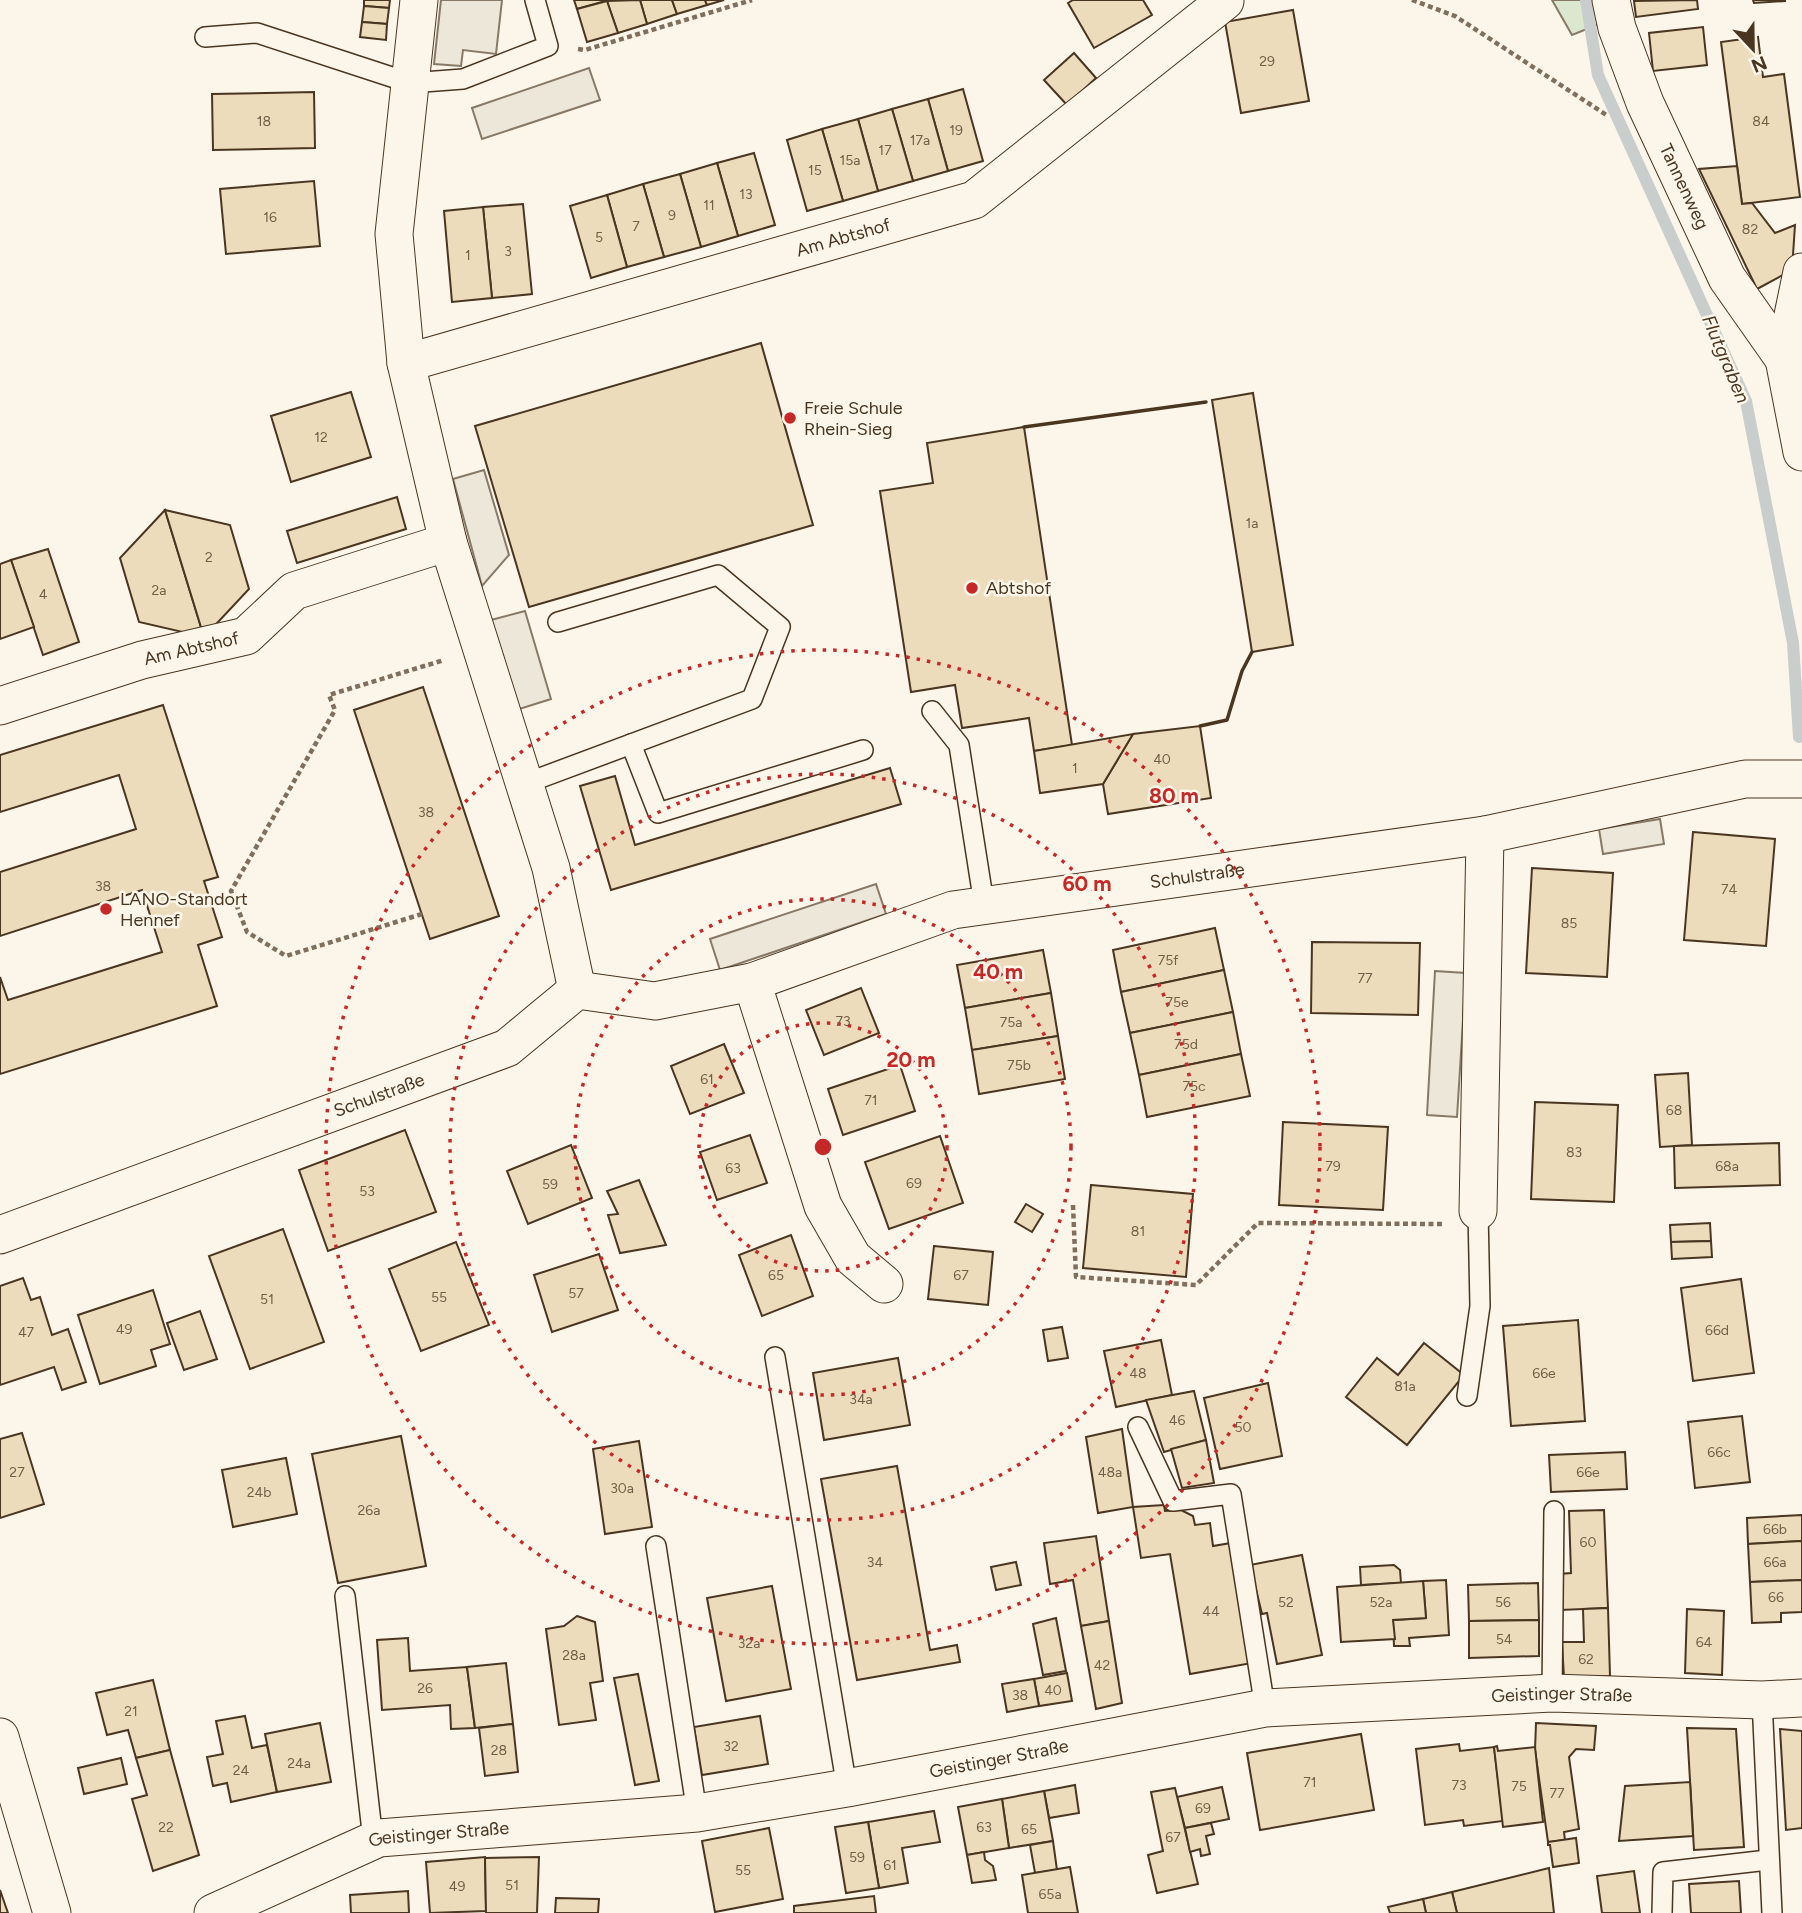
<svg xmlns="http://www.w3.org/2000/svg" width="1802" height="1913" viewBox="0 0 1802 1913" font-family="Figtree,sans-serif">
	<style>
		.green { fill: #dce7d0; stroke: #887966; stroke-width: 2 }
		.parking { fill: #ede7d9; stroke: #887966; stroke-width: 2 }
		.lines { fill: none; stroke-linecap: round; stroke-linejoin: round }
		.stream { stroke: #c9cecd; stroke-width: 12 }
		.building { fill: #ecdcbc; stroke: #4a3520; stroke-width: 2 }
		.lane-casing { stroke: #4a3520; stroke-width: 22 }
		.street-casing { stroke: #4a3520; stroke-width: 39 }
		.path { stroke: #7f6f5c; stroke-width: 4.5; stroke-dasharray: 5 3.5; stroke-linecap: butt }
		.lane { stroke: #fbf6e9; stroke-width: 19 }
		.street { stroke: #fbf6e9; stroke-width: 37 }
		.wall { stroke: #4a3520; stroke-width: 3.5 }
		.ring { fill: none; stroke: #c62828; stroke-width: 3.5; stroke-dasharray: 3.5 7 }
		.poi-dot { fill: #c62828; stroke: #fbf6e9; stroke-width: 2.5 }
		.labels { text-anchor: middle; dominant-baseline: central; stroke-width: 5; stroke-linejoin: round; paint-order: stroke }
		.number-label { font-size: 14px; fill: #725f47 }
		.street-label { font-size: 18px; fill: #4a3520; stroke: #fbf6e9 }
		.poi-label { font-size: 18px; fill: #4a3520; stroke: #fbf6e9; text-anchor: start }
		.water-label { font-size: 19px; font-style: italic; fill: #4a3520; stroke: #fbf6e9 }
		.centre { fill: #c62828; stroke: #fbf6e9; stroke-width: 3.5 }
		.ring-label { font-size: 21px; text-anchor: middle; font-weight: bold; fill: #c62828; stroke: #fbf6e9; stroke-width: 5; stroke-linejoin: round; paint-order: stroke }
	</style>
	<rect width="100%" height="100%" fill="#fbf6e9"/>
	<polygon class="green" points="1552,0 1611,0 1614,18 1572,35"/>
	<g class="parking">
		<polygon points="441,0 502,0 496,54 463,50 461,66 434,64"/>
		<polygon points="589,68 600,100 482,139 472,108"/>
		<polygon points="484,470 509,555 482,586 453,479"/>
		<polygon points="525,611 551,699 513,711 487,621"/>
		<polygon points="1660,819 1664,844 1603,854 1599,829"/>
		<polygon points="876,884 886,914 720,970 710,939"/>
		<polygon points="1435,971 1466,973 1457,1117 1427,1115"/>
	</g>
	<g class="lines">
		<polyline class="stream" points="1586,0 1598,75 1746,401 1793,643 1799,737"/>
	</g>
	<g class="building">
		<polygon points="364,0 390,0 389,8 364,6"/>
		<polygon points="574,0 609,0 577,9"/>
		<polygon points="640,0 672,0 677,14 647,24"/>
		<polygon points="640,0 647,24 618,33 607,1"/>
		<polygon points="672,0 705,0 707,5 677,14"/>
		<polygon points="705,0 724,0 707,5"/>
		<polygon points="1073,0 1143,0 1152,15 1094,48 1068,3"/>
		<polygon points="1697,0 1698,9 1636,17 1634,1"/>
		<polygon points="1753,0 1785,0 1785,1 1754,3"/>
		<polygon points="607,1 618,33 587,42 577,9"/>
		<polygon points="364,6 389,8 387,24 362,22"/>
		<polygon points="1293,10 1309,101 1241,113 1225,22"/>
		<polygon points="362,22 387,24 386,40 360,37"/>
		<polygon points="1703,27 1707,65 1653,71 1649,33"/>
		<polygon points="1758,37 1763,77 1784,74 1800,197 1742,204 1721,42"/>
		<polygon points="1074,53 1096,78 1067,105 1044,80"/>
		<polygon points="963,89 983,161 948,171 928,99"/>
		<polygon points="314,92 315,148 213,150 212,94"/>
		<polygon points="928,99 948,171 913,181 892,109"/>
		<polygon points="892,109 913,181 878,191 858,119"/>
		<polygon points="858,119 878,191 843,201 822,129"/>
		<polygon points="822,129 843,201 807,211 787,140"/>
		<polygon points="754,153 775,225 738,236 717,163"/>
		<polygon points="717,163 738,236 701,247 680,174"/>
		<polygon points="1737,166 1742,204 1752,203 1775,233 1795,225 1792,270 1757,289 1699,169"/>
		<polygon points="680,174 701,247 664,257 643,184"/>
		<polygon points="314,181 320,246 226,254 220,189"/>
		<polygon points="643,184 664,257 627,267 607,195"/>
		<polygon points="607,195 627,267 591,278 570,206"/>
		<polygon points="523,204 532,294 492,298 483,207"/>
		<polygon points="483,207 492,298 452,302 444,211"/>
		<polygon points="761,343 813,525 529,607 475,426"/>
		<polygon points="351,392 371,457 291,482 271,416"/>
		<polygon points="1253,393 1293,645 1252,652 1212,400"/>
		<polygon points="1024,427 1072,745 1034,751 1029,718 962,728 955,685 911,692 880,491 933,483 927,443"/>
		<polygon points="397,497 406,529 297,563 287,531"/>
		<polygon points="165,510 204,637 139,622 120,558"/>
		<polygon points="165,510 230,525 249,589 204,637"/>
		<polygon points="48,549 79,642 43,655 11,560"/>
		<polygon points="11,560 34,627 0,639 0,564"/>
		<polygon points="423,687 499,916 430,939 354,710"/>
		<polygon points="163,705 218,877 204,881 222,937 198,945 217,1006 0,1074 0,977 8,1000 162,952 142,890 0,936 0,872 136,829 119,775 0,812 0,755"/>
		<polygon points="1200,726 1211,798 1108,814 1103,784 1133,734"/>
		<polygon points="1133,734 1103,784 1040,793 1034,751"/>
		<polygon points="890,768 901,804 611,890 580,786 615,776 635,845"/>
		<polygon points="1693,832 1775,839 1766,946 1684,940"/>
		<polygon points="1532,868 1613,873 1607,977 1526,973"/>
		<polygon points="1215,928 1224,970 1121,992 1113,950"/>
		<polygon points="1312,942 1420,943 1418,1015 1311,1013"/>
		<polygon points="1043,950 1051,993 965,1008 957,965"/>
		<polygon points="1224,970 1233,1012 1130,1033 1121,992"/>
		<polygon points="861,988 879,1033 824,1055 806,1010"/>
		<polygon points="1051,993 1058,1036 972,1050 965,1008"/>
		<polygon points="1233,1012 1241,1054 1139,1075 1130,1033"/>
		<polygon points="1058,1036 1065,1079 979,1094 972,1050"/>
		<polygon points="724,1044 744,1093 690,1114 671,1066"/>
		<polygon points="1241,1054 1250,1096 1147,1117 1139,1075"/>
		<polygon points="900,1065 915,1111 843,1135 828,1089"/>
		<polygon points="1688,1073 1692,1145 1660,1147 1655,1075"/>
		<polygon points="1535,1102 1618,1105 1614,1202 1531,1199"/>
		<polygon points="1283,1122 1388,1127 1383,1210 1279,1205"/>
		<polygon points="405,1130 436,1212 328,1251 299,1170"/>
		<polygon points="750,1135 767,1183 717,1200 700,1152"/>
		<polygon points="940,1136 963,1203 889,1229 865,1162"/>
		<polygon points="1779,1143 1780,1185 1675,1188 1674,1146"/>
		<polygon points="571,1145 592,1198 528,1224 507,1171"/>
		<polygon points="639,1180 666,1245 620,1253 608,1215 618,1214 607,1191"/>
		<polygon points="1091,1185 1193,1194 1186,1277 1083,1268"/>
		<polygon points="1026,1204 1043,1214 1032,1232 1015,1222"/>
		<polygon points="1710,1223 1711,1241 1671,1242 1670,1225"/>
		<polygon points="283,1229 324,1342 250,1369 209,1256"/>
		<polygon points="791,1235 813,1296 762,1316 739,1255"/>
		<polygon points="1711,1241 1712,1257 1672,1259 1671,1242"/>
		<polygon points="456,1242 489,1325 421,1351 389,1269"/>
		<polygon points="934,1246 993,1252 988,1305 928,1299"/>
		<polygon points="599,1254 618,1310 552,1332 534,1275"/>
		<polygon points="23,1278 31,1300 40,1297 52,1335 68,1329 86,1382 62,1390 54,1367 0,1385 0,1286"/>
		<polygon points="1741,1279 1754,1373 1693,1381 1681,1288"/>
		<polygon points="153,1290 170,1344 151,1350 156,1366 100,1384 78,1315"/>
		<polygon points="200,1311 217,1359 184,1370 167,1323"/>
		<polygon points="1578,1320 1585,1421 1511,1426 1503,1326"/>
		<polygon points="1062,1327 1068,1358 1048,1361 1043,1330"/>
		<polygon points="1161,1340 1172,1395 1116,1407 1104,1351"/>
		<polygon points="1424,1343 1464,1375 1407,1445 1346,1397 1377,1358 1398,1375"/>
		<polygon points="898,1358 910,1425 824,1440 813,1373"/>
		<polygon points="1268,1383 1282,1456 1220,1469 1204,1398"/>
		<polygon points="1194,1391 1206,1440 1164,1452 1146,1400"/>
		<polygon points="1742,1416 1750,1482 1695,1488 1688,1422"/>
		<polygon points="1122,1429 1133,1507 1098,1513 1086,1437"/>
		<polygon points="22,1433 44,1504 0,1518 0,1439"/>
		<polygon points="401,1436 426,1566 338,1583 312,1454"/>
		<polygon points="1206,1440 1214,1483 1182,1488 1171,1449"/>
		<polygon points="639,1441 652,1527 605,1534 593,1449"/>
		<polygon points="1625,1452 1627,1489 1551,1492 1549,1455"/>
		<polygon points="286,1458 297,1514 233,1527 222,1470"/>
		<polygon points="897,1466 930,1650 957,1645 960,1662 857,1680 821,1479"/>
		<polygon points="1164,1505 1165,1511 1181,1510 1193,1516 1195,1525 1210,1523 1213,1546 1231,1543 1252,1663 1190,1674 1170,1554 1141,1558 1133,1507"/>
		<polygon points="1604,1510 1608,1608 1560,1610 1559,1574 1571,1573 1569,1511"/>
		<polygon points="1802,1515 1802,1541 1748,1544 1747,1518"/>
		<polygon points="1096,1536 1109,1621 1081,1626 1073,1580 1050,1584 1044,1543"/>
		<polygon points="1802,1541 1802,1580 1750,1582 1748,1544"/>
		<polygon points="1302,1555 1322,1655 1277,1664 1267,1613 1262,1614 1250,1565"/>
		<polygon points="1016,1562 1021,1585 996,1590 991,1567"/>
		<polygon points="1394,1565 1400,1570 1401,1583 1361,1585 1360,1567"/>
		<polygon points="1446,1580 1449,1635 1409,1638 1410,1646 1394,1646 1393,1620 1426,1618 1423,1581"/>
		<polygon points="1802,1580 1802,1612 1781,1613 1781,1622 1752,1623 1750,1582"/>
		<polygon points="1423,1581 1426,1618 1393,1620 1395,1639 1341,1642 1337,1587"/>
		<polygon points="1538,1583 1539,1620 1469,1621 1468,1585"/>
		<polygon points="772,1586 791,1689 726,1701 707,1598"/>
		<polygon points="1608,1608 1610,1676 1564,1678 1562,1642 1584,1642 1583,1609"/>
		<polygon points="1687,1609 1724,1611 1722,1675 1685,1673"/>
		<polygon points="577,1616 595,1622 603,1681 590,1683 596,1720 559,1725 546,1629 564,1626"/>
		<polygon points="1056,1618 1066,1671 1043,1675 1033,1624"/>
		<polygon points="1539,1620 1539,1656 1469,1658 1469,1621"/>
		<polygon points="1109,1621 1122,1703 1096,1709 1081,1626"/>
		<polygon points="408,1638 410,1671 467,1667 475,1728 451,1729 450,1705 382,1710 377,1640"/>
		<polygon points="506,1663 513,1724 475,1728 467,1667"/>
		<polygon points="1067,1673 1072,1701 1039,1706 1034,1679"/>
		<polygon points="638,1674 659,1781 635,1785 614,1678"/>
		<polygon points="1034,1679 1039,1706 1007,1712 1002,1684"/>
		<polygon points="153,1680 170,1750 136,1758 128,1730 107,1735 96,1693"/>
		<polygon points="245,1716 252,1748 267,1745 277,1792 231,1802 227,1783 213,1786 207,1757 223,1754 216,1721"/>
		<polygon points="760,1716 768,1764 702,1775 694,1727"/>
		<polygon points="320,1723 331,1782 277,1792 265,1734"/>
		<polygon points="1536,1723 1596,1726 1594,1750 1576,1749 1569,1757 1579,1829 1564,1832 1565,1840 1548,1842 1535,1750"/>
		<polygon points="513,1724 518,1772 485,1776 479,1728"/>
		<polygon points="1687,1728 1736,1729 1744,1847 1694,1850"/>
		<polygon points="1780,1729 1802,1731 1802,1828 1786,1830"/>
		<polygon points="1361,1734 1374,1810 1260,1830 1247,1753"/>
		<polygon points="1459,1744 1460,1751 1494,1747 1503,1821 1464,1826 1463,1820 1425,1825 1416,1749"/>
		<polygon points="1497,1746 1498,1751 1535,1747 1543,1822 1503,1827 1494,1747"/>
		<polygon points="170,1750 199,1855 153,1871 132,1799 147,1795 136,1758"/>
		<polygon points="121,1758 127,1784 84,1794 78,1768"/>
		<polygon points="1690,1782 1693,1836 1619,1841 1625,1786"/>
		<polygon points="1075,1785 1079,1813 1049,1818 1044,1791"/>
		<polygon points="1222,1787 1229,1819 1185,1828 1177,1797"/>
		<polygon points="1175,1788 1198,1884 1157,1893 1148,1855 1163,1851 1151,1792"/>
		<polygon points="1044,1791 1053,1841 1009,1848 1002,1799"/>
		<polygon points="1002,1799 1009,1848 967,1855 958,1807"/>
		<polygon points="934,1811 940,1842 902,1848 908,1883 879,1888 868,1822"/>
		<polygon points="868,1822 879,1888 846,1893 835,1827"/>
		<polygon points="1211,1823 1214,1834 1206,1836 1210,1854 1201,1856 1200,1849 1190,1852 1185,1828"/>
		<polygon points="769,1828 783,1899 715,1912 702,1841"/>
		<polygon points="1576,1838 1579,1863 1553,1867 1550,1845 1548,1845 1548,1842"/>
		<polygon points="1053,1841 1057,1870 1035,1873 1030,1845"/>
		<polygon points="984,1852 985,1860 993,1866 996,1880 972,1883 967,1855"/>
		<polygon points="485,1857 486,1911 430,1913 426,1862"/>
		<polygon points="539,1857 537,1913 486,1913 485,1858"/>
		<polygon points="1070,1867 1078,1913 1028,1913 1022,1875"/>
		<polygon points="1549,1868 1554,1913 1457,1913 1452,1892"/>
		<polygon points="1634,1871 1640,1913 1602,1913 1597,1876"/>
		<polygon points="1739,1881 1741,1913 1691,1913 1689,1884"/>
		<polygon points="0,1890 8,1913 0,1913"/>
		<polygon points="408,1891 409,1913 351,1913 350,1895"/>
		<polygon points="1452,1892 1457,1913 1426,1913 1423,1899"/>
		<polygon points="874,1896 876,1913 794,1913 794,1906"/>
		<polygon points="556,1898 599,1899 598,1913 555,1913"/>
		<polygon points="1423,1899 1426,1913 1390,1913 1388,1907"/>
	</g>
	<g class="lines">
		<defs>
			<g id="lane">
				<polyline points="205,37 257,33 410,83 463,79 548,46 535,0"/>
				<polyline points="932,711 959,745 984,904"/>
				<polyline points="631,744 658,813 863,750"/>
				<polyline points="524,784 752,699 780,627 718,575 558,622"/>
				<polyline points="775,1357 847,1788"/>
				<polyline points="1467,1396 1480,1306 1478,1211"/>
				<polyline points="1138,1427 1173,1501 1231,1494 1265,1708"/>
				<polyline points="656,1546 697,1813"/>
				<polyline points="345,1596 373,1840"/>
				<polyline points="1552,1693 1554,1511"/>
				<polyline points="1762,1700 1772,1913"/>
				<polyline points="1662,1913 1663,1872 1768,1860"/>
			</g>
			<g id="street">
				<polyline points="419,0 394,234 406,363 448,542 551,868 577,990"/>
				<path id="s1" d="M1611,0L1617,28L1645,103L1727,278L1784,359"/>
				<polyline points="1802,272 1784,359 1802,452"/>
				<path id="s2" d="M406,363L974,200L1225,1"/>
				<path id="s3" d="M0,706L142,660L246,636L294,591L448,542"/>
				<polyline points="752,982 823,1206 853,1258 884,1284"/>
				<polyline points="1478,1211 1485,835"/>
				<path id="s4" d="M0,1235L507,1048L577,990L655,1001L752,982L953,910L1485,835L1745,779H1802"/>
				<polyline points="0,1737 52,1913"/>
				<path id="s5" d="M213,1913L379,1838L697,1813L847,1788L1265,1708L1552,1693L1762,1700L1802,1698"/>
			</g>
		</defs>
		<use href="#lane" class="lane-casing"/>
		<use href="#street" class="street-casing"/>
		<g class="path">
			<polyline points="1412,0 1455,16 1608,116"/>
			<polyline points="578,49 585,50 752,0"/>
			<polyline points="422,914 286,956 247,932 231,891 335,710 329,695 444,660"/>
			<polyline points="1073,1205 1076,1277 1196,1285 1258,1223 1442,1224"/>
		</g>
		<use href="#lane" class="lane"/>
		<use href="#street" class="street"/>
		<g class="wall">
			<polyline points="1024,427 1206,402"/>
			<polyline points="1200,726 1227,720 1242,671 1252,652"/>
		</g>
	</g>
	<g class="ring">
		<circle cx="823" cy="1147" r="124"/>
		<circle cx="823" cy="1147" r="248"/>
		<circle cx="823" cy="1147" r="373"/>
		<circle cx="823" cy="1147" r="497"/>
	</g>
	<g class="poi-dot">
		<circle cx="790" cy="418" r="7"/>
		<circle cx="972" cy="588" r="7"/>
		<circle cx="106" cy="909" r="7"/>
	</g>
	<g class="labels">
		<g class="number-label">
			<text x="1267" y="61">29</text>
			<text x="264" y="121">18</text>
			<text x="1761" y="121">84</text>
			<text x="956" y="130">19</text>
			<text x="920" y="140">17a</text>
			<text x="885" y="150">17</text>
			<text x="850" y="160">15a</text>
			<text x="815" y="170">15</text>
			<text x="746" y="194">13</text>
			<text x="709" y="205">11</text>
			<text x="672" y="215">9</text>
			<text x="270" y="217">16</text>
			<text x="636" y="226">7</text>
			<text x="1750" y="229">82</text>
			<text x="599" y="237">5</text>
			<text x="508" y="251">3</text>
			<text x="468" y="255">1</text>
			<text x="321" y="437">12</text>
			<text x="1252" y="523">1a</text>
			<text x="209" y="557">2</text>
			<text x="159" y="590">2a</text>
			<text x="43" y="594">4</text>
			<text x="1162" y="759">40</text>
			<text x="1075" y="768">1</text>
			<text x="426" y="812">38</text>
			<text x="103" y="886">38</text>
			<text x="1729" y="889">74</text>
			<text x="1569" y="923">85</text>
			<text x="1168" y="960">75f</text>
			<text x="1365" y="978">77</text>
			<text x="1177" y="1002">75e</text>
			<text x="843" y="1021">73</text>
			<text x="1011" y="1022">75a</text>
			<text x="1186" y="1044">75d</text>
			<text x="1019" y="1065">75b</text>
			<text x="707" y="1079">61</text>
			<text x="1194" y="1086">75c</text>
			<text x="871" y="1100">71</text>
			<text x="1674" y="1110">68</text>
			<text x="1574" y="1152">83</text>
			<text x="1333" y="1166">79</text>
			<text x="1727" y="1166">68a</text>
			<text x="733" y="1168">63</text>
			<text x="914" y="1183">69</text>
			<text x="550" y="1184">59</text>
			<text x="367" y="1191">53</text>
			<text x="1138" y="1231">81</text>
			<text x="776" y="1275">65</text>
			<text x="961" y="1275">67</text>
			<text x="576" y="1293">57</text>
			<text x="439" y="1297">55</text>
			<text x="267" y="1299">51</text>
			<text x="124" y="1329">49</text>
			<text x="1717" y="1330">66d</text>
			<text x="26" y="1332">47</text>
			<text x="1138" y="1373">48</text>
			<text x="1544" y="1373">66e</text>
			<text x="1405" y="1386">81a</text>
			<text x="861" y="1399">34a</text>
			<text x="1177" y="1420">46</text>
			<text x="1243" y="1427">50</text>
			<text x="1719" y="1452">66c</text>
			<text x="17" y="1472">27</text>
			<text x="1110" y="1472">48a</text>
			<text x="1588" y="1472">66e</text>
			<text x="622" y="1488">30a</text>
			<text x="259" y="1492">24b</text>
			<text x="369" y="1510">26a</text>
			<text x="1775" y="1529">66b</text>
			<text x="1588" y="1542">60</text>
			<text x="875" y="1562">34</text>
			<text x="1775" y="1562">66a</text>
			<text x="1776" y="1597">66</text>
			<text x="1286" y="1602">52</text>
			<text x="1381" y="1602">52a</text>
			<text x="1503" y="1602">56</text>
			<text x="1211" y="1611">44</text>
			<text x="1504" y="1639">54</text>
			<text x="1704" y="1642">64</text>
			<text x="749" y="1643">32a</text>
			<text x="574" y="1655">28a</text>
			<text x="1586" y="1659">62</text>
			<text x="1102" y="1665">42</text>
			<text x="425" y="1688">26</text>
			<text x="1053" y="1690">40</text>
			<text x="1020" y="1695">38</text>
			<text x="131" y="1711">21</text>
			<text x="731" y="1746">32</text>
			<text x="499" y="1750">28</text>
			<text x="299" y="1763">24a</text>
			<text x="241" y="1770">24</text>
			<text x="1310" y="1782">71</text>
			<text x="1459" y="1785">73</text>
			<text x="1519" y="1786">75</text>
			<text x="1557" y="1793">77</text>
			<text x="1203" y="1808">69</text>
			<text x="166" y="1827">22</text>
			<text x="984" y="1827">63</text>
			<text x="1029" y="1829">65</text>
			<text x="1173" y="1837">67</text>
			<text x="857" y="1857">59</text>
			<text x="890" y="1865">61</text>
			<text x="743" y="1870">55</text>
			<text x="512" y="1885">51</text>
			<text x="457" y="1886">49</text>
			<text x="1050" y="1894">65a</text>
		</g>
		<g class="street-label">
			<text stroke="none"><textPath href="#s1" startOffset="201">Tannenweg</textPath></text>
			<text stroke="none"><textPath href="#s2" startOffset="455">Am Abtshof</textPath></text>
			<text stroke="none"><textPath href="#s3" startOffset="200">Am Abtshof</textPath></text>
			<text stroke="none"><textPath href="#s4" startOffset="1269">Schulstraße</textPath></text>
			<text stroke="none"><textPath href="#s4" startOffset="404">Schulstraße</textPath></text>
			<text stroke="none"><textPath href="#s5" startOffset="1376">Geistinger Straße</textPath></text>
			<text stroke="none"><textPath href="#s5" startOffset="808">Geistinger Straße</textPath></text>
			<text stroke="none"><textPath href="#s5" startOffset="242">Geistinger Straße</textPath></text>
		</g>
		<g class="poi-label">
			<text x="804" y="408">Freie Schule<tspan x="804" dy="21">Rhein-Sieg</tspan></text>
			<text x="986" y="588">Abtshof</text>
			<text x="120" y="899">LANO-Standort<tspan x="120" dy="21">Hennef</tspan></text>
		</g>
		<g class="water-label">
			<text transform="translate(1726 359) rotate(67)">Flutgraben</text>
		</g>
	</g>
	<circle cx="823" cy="1147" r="10" class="centre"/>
	<g class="ring-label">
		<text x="1174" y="803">80 m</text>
		<text x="1087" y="891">60 m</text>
		<text x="998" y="979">40 m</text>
		<text x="911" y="1067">20 m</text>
	</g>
	<g transform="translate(1753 49) rotate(158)" stroke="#fbf6e9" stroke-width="5" paint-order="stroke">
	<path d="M0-5L12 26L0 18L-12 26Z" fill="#4a3520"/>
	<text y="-10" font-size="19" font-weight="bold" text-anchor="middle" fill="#4a3520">N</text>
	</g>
</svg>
